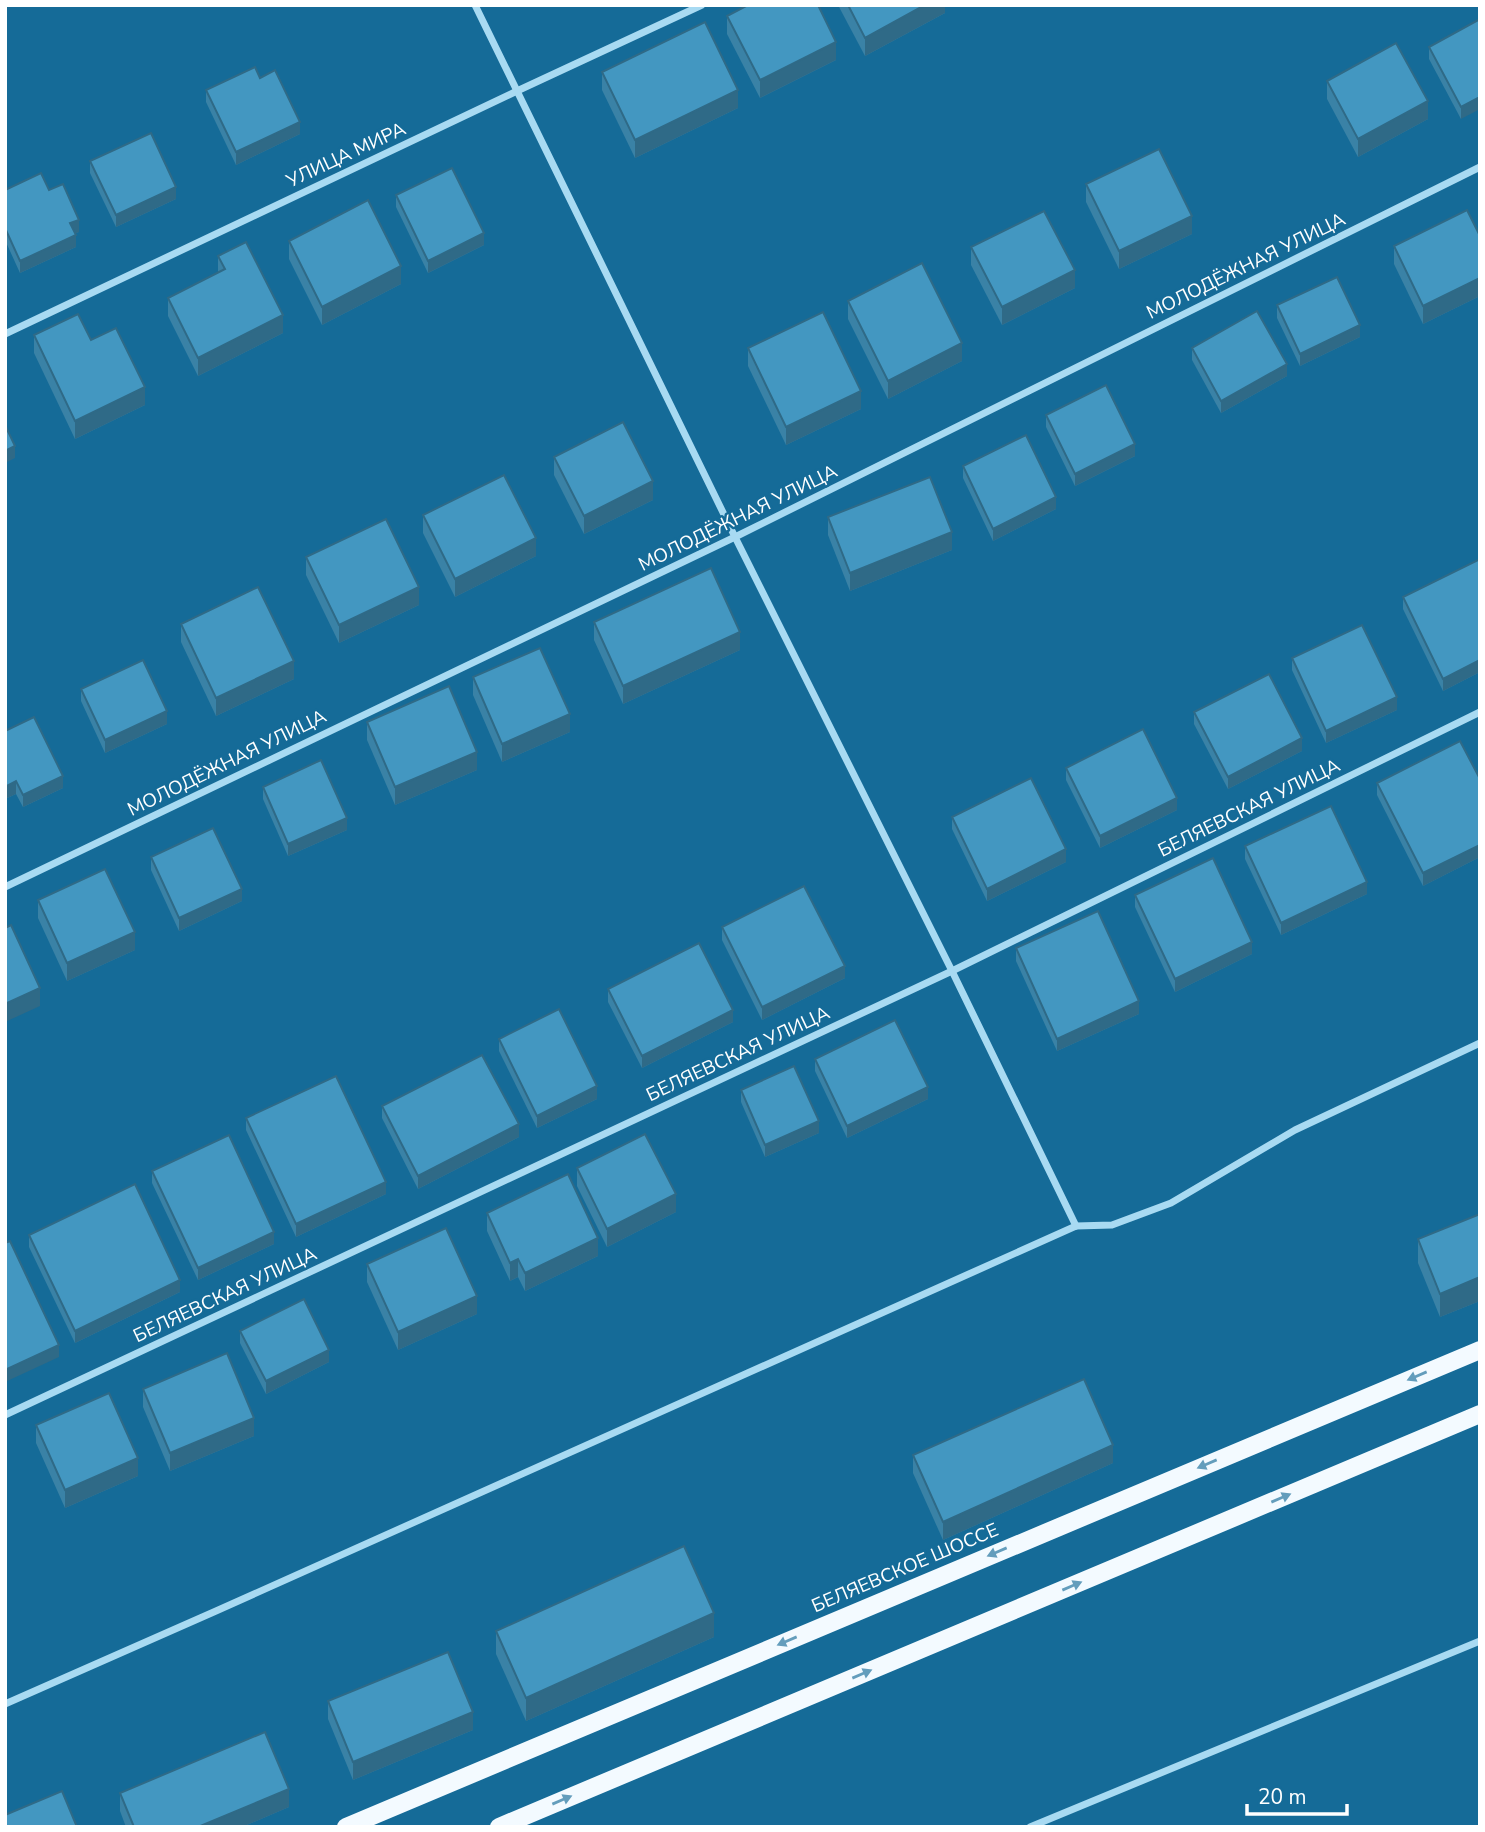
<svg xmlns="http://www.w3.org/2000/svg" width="1485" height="1832" viewBox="0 0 1485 1832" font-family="'Nunito Sans',sans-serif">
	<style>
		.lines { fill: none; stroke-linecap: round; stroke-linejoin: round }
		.minor { stroke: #a8daf2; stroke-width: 7 }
		.primary { stroke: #f3faff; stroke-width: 18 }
		.wall { fill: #3a82a6 }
		.shaded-wall { fill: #2f6a87 }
		.building { fill: #4397c1; stroke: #2f6a87; stroke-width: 2 }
		.oneway { fill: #639dbc }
		.labels { text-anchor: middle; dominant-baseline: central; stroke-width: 5; stroke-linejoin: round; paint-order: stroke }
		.street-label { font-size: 19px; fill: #fff; stroke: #156b98 }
	</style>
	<rect width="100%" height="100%" fill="#156b98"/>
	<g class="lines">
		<g class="minor">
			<polyline points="475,5 735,537 952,971 1076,1226"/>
			<polyline points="5,334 517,91 702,5"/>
			<polyline points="5,887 735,537 1480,167"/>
			<polyline points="5,1415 952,971 1480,712"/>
			<polyline points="5,1704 216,1611 1076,1226 1112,1225 1171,1203 1295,1130 1480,1043"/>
			<polyline points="1030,1827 1480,1641"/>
		</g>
		<g class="primary">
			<polyline points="346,1827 1480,1350"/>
			<polyline points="499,1827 1480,1414"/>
		</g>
	</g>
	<g class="wall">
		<polygon points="838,5 945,5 945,13 865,56"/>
		<polygon points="727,16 836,60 760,98 727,34"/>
		<polygon points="1480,19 1461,119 1429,59 1429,47"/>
		<polygon points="602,72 738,108 635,158 602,90"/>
		<polygon points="260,78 300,134 236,165 206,102 206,90"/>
		<polygon points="1327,81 1428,119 1358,157 1327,99"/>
		<polygon points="90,161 176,199 116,227 90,173"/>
		<polygon points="1086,184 1192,234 1119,269 1086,202"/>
		<polygon points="5,190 49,190 79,232 75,233 76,247 20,273 5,240"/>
		<polygon points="396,195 484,245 428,273 396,207"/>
		<polygon points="1480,236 1480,296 1423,324 1394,264 1394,246"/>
		<polygon points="289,241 401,284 322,325 289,259"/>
		<polygon points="971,247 1075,288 1002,325 971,265"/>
		<polygon points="218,256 283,333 198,376 168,316 168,298 218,273"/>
		<polygon points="848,301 962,361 888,399 848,319"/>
		<polygon points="1277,305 1360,337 1300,366 1277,318"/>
		<polygon points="34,335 91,340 145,405 75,439 34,353"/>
		<polygon points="748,348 861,409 786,445 748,366"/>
		<polygon points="1192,348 1287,376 1221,413 1192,360"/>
		<polygon points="1046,415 1135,456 1075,486 1046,427"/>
		<polygon points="554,457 653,500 584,534 554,475"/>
		<polygon points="963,466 1056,509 993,541 963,478"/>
		<polygon points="423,515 536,556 455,597 423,533"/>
		<polygon points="828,517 952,550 850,591 828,535"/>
		<polygon points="306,557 419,605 339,643 306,575"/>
		<polygon points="1480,559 1480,672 1443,691 1403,609 1403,597"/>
		<polygon points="594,622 740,650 623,704 594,640"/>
		<polygon points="181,624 294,679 216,716 181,642"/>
		<polygon points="1292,658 1397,710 1326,743 1292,670"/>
		<polygon points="473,677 570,732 502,762 473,695"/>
		<polygon points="81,689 167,724 105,753 81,701"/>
		<polygon points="1194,712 1302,751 1228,789 1194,724"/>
		<polygon points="367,722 477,770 395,805 367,740"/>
		<polygon points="5,731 63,788 23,807 16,794 5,799"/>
		<polygon points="1066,768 1177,810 1100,848 1066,780"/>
		<polygon points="1480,779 1480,857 1423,886 1377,795 1377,783"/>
		<polygon points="263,787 347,830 288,856 263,799"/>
		<polygon points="952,817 1066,862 987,901 952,829"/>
		<polygon points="1245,846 1367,894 1281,935 1245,859"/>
		<polygon points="151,857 242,901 179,931 151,870"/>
		<polygon points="1135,895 1252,954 1175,992 1135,907"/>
		<polygon points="38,900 135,950 67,981 38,918"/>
		<polygon points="722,927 845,978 762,1020 722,940"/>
		<polygon points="1016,948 1139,1014 1057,1051 1016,961"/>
		<polygon points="608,989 733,1022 642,1068 608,1002"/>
		<polygon points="499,1039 597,1099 537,1128 499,1051"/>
		<polygon points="815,1059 928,1099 847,1138 815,1071"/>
		<polygon points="741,1090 819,1133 765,1157 741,1102"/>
		<polygon points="382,1106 519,1137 418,1189 382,1118"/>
		<polygon points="246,1118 386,1194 296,1237 246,1130"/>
		<polygon points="577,1168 676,1212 607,1247 577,1186"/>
		<polygon points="152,1171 274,1244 198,1280 152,1183"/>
		<polygon points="487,1213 598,1256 525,1291 518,1277 510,1281 487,1231"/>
		<polygon points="1480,1214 1480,1301 1440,1317 1418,1263 1418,1239"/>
		<polygon points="29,1235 180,1292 75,1343 29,1247"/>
		<polygon points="367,1264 477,1314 398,1350 367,1282"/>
		<polygon points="240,1331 329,1362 266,1394 240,1343"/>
		<polygon points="143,1389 254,1436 170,1471 143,1407"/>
		<polygon points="36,1425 138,1476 65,1508 36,1443"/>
		<polygon points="913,1455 1113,1463 943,1540 913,1473"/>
		<polygon points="496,1631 714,1637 526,1721 496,1654"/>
		<polygon points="328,1701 473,1730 353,1780 328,1719"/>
		<polygon points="120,1793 289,1807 242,1827 126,1827 120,1811"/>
	</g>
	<g class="shaded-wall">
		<polygon points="925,5 945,5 945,13 865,56 865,38"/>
		<polygon points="836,42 836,60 760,98 760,80"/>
		<polygon points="738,90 738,108 635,158 635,140"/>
		<polygon points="1480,97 1480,109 1461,119 1461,107"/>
		<polygon points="1428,101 1428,119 1358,157 1358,139"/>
		<polygon points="300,122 300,134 236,165 236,152"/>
		<polygon points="176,187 176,199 116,227 116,215"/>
		<polygon points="1192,216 1192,234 1119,269 1119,251"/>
		<polygon points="79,220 79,232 70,235 70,223"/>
		<polygon points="484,233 484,245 428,273 428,261"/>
		<polygon points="76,235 76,247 20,273 20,261"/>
		<polygon points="401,266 401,284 322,325 322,307"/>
		<polygon points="1075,270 1075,288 1002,325 1002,307"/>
		<polygon points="1480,278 1480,296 1423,324 1423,306"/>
		<polygon points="283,315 283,333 198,376 198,358"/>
		<polygon points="1360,325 1360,337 1300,366 1300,354"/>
		<polygon points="962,343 962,361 888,399 888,381"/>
		<polygon points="1287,364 1287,376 1221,413 1221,401"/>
		<polygon points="145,387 145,405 75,439 75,421"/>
		<polygon points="861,391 861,409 786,445 786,427"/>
		<polygon points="1135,444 1135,456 1075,486 1075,474"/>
		<polygon points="15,446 15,458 5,463 5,451"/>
		<polygon points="653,481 653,500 584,534 584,516"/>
		<polygon points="1056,497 1056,509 993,541 993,529"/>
		<polygon points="952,532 952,550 850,591 850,573"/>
		<polygon points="536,538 536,556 455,597 455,579"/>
		<polygon points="419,587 419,605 339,643 339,625"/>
		<polygon points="740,632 740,650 623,704 623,686"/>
		<polygon points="1480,660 1480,672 1443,691 1443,679"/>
		<polygon points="294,661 294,679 216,716 216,698"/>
		<polygon points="1397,697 1397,710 1326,743 1326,731"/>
		<polygon points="167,711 167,724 105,753 105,740"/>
		<polygon points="570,714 570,732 502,762 502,744"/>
		<polygon points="1302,738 1302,751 1228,789 1228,777"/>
		<polygon points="477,752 477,770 395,805 395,787"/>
		<polygon points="63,776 63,788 23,807 23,795"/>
		<polygon points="16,781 16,794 5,799 5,787"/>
		<polygon points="1177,798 1177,810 1100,848 1100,836"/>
		<polygon points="347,818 347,830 288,856 288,844"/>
		<polygon points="1480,845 1480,857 1423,886 1423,873"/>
		<polygon points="1066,849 1066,862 987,901 987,889"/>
		<polygon points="1367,882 1367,894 1281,935 1281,923"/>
		<polygon points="242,889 242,901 179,931 179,918"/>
		<polygon points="135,932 135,950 67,981 67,963"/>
		<polygon points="1252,942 1252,954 1175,992 1175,979"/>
		<polygon points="845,966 845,978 762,1020 762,1007"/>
		<polygon points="40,988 40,1006 5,1022 5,1004"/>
		<polygon points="1139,1001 1139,1014 1057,1051 1057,1039"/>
		<polygon points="733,1010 733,1022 642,1068 642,1056"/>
		<polygon points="597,1086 597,1099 537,1128 537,1116"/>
		<polygon points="928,1087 928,1099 847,1138 847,1126"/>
		<polygon points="819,1121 819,1133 765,1157 765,1145"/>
		<polygon points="519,1124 519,1137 418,1189 418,1176"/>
		<polygon points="386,1182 386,1194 296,1237 296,1224"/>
		<polygon points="676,1194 676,1212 607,1247 607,1229"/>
		<polygon points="274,1232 274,1244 198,1280 198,1268"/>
		<polygon points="598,1238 598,1256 525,1291 525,1273"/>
		<polygon points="518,1259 518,1277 510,1281 510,1263"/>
		<polygon points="1480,1277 1480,1301 1440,1317 1440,1294"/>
		<polygon points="180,1280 180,1292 75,1343 75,1331"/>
		<polygon points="477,1296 477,1314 398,1350 398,1332"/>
		<polygon points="59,1345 59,1357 5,1382 5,1370"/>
		<polygon points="329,1350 329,1362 266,1394 266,1381"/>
		<polygon points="254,1418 254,1436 170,1471 170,1453"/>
		<polygon points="1113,1445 1113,1463 943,1540 943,1522"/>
		<polygon points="138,1458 138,1476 65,1508 65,1490"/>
		<polygon points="714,1613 714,1637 526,1721 526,1698"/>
		<polygon points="473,1712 473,1730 353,1780 353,1762"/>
		<polygon points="289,1789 289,1807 242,1827 198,1827"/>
	</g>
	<g class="building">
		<polygon points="748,5 818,5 836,42 760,80 727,16"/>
		<polygon points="848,5 925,5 865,38"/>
		<polygon points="1480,19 1480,97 1461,107 1429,47"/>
		<polygon points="705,22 738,90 635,140 602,72"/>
		<polygon points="1396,43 1428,101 1358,139 1327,81"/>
		<polygon points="255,67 260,78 275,70 300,122 236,152 206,90"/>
		<polygon points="151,133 176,187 116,215 90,161"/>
		<polygon points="1159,149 1192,216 1119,251 1086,184"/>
		<polygon points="452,168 484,233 428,261 396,195"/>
		<polygon points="41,173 49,190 63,184 79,220 70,223 76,235 20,261 5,228 5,190"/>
		<polygon points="368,200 401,266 322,307 289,241"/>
		<polygon points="1467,210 1480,236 1480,278 1423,306 1394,246"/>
		<polygon points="1044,211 1075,270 1002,307 971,247"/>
		<polygon points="246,242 283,315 198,358 168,298 225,269 218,256"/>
		<polygon points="922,263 962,343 888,381 848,301"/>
		<polygon points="1337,277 1360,325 1300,354 1277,305"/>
		<polygon points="1257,311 1287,364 1221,401 1192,348"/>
		<polygon points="823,312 861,391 786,427 748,348"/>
		<polygon points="78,314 91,340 116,328 145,387 75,421 34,335"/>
		<polygon points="1106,385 1135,444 1075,474 1046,415"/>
		<polygon points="623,422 653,481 584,516 554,457"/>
		<polygon points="5,425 15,446 5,451"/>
		<polygon points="1026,435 1056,497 993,529 963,466"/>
		<polygon points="504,475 536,538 455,579 423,515"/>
		<polygon points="930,477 952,532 850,573 828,517"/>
		<polygon points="386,519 419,587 339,625 306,557"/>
		<polygon points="1480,559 1480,660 1443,679 1403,597"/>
		<polygon points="711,568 740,632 623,686 594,622"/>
		<polygon points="258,587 294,661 216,698 181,624"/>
		<polygon points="1362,625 1397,697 1326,731 1292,658"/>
		<polygon points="540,648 570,714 502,744 473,677"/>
		<polygon points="143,660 167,711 105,740 81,689"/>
		<polygon points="1269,674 1302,738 1228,777 1194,712"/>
		<polygon points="449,686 477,752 395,787 367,722"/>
		<polygon points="34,717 63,776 23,795 16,781 5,787 5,731"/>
		<polygon points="1143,729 1177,798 1100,836 1066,768"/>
		<polygon points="1460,741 1480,779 1480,845 1423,873 1377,783"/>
		<polygon points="321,760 347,818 288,844 263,787"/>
		<polygon points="1031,778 1066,849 987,889 952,817"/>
		<polygon points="1331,806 1367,882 1281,923 1245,846"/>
		<polygon points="213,828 242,889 179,918 151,857"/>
		<polygon points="1213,858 1252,942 1175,979 1135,895"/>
		<polygon points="105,869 135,932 67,963 38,900"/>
		<polygon points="804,886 845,966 762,1007 722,927"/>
		<polygon points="1098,911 1139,1001 1057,1039 1016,948"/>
		<polygon points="11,925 40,988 5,1004 5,928"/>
		<polygon points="699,943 733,1010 642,1056 608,989"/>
		<polygon points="559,1009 597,1086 537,1116 499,1039"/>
		<polygon points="895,1020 928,1087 847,1126 815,1059"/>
		<polygon points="482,1055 519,1124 418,1176 382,1106"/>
		<polygon points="794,1066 819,1121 765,1145 741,1090"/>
		<polygon points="336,1076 386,1182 296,1224 246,1118"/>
		<polygon points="645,1134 676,1194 607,1229 577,1168"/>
		<polygon points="229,1135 274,1232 198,1268 152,1171"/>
		<polygon points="568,1174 598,1238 525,1273 518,1259 510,1263 487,1213"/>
		<polygon points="135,1184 180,1280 75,1331 29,1235"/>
		<polygon points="1480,1214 1480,1277 1440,1294 1418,1239"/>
		<polygon points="446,1228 477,1296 398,1332 367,1264"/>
		<polygon points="10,1241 59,1345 5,1370 5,1243"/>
		<polygon points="304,1299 329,1350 266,1381 240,1331"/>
		<polygon points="227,1353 254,1418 170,1453 143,1389"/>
		<polygon points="1084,1379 1113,1445 943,1522 913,1455"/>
		<polygon points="109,1393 138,1458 65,1490 36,1425"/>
		<polygon points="684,1546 714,1613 526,1698 496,1631"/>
		<polygon points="448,1652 473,1712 353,1762 328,1701"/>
		<polygon points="265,1732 289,1789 198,1827 134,1827 120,1793"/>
		<polygon points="62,1791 77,1827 5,1827 5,1815"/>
	</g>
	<defs><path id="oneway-solid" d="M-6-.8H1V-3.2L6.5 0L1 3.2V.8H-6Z" transform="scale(1.75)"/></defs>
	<g class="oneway">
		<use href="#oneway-solid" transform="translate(1417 1376) rotate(157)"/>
		<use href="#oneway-solid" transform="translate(1207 1464) rotate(157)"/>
		<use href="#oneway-solid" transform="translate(1281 1498) rotate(-23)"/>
		<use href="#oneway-solid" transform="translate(997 1552) rotate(157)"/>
		<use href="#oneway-solid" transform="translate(1072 1586) rotate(-23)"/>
		<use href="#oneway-solid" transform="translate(787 1641) rotate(157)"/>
		<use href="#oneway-solid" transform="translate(862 1674) rotate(-23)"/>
		<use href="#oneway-solid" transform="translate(562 1800) rotate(-23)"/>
	</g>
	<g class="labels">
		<g class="street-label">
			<text transform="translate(346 155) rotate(-25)">УЛИЦА МИРА</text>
			<text transform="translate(1246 266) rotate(-26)">МОЛОДЁЖНАЯ УЛИЦА</text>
			<text transform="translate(738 518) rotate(-26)">МОЛОДЁЖНАЯ УЛИЦА</text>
			<text transform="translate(227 763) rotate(-26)">МОЛОДЁЖНАЯ УЛИЦА</text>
			<text transform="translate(1249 808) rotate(-26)">БЕЛЯЕВСКАЯ УЛИЦА</text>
			<text transform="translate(738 1054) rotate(-25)">БЕЛЯЕВСКАЯ УЛИЦА</text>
			<text transform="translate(225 1295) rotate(-25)">БЕЛЯЕВСКАЯ УЛИЦА</text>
			<text transform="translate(905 1568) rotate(-23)">БЕЛЯЕВСКОЕ ШОССЕ</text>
		</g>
	</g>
	<rect width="1485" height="1832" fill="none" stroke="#ffffff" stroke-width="14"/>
	<path d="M1247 1804v10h100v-10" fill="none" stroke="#ffffff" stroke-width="3.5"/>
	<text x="1258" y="1804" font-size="21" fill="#ffffff" stroke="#156b98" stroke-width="5" paint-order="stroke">20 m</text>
</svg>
